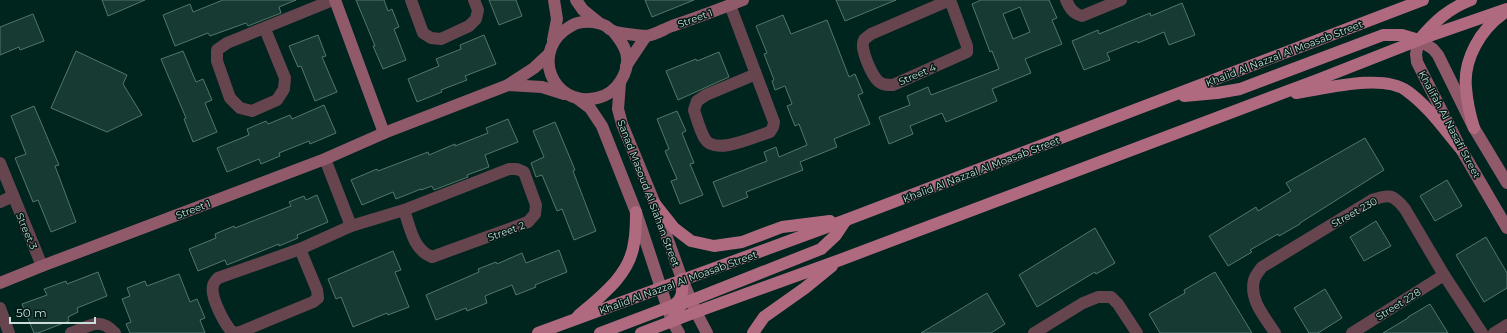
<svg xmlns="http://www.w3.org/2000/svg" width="1507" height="333" viewBox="0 0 1507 333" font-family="Montserrat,sans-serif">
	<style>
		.building { fill: #173a32; stroke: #53766d; fill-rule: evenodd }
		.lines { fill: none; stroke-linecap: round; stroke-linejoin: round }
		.street { stroke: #67454f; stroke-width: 12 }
		.secondary { stroke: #905a6b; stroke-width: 12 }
		.primary { stroke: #b06a80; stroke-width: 12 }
		.labels { text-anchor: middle; stroke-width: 3; stroke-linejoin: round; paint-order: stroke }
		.street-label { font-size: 10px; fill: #cbded9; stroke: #011a15 }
	</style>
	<rect width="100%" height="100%" fill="#00241e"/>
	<g class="building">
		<polygon points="102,0 145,0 108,16"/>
		<polygon points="223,0 296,0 279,7 281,13 248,26 246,23 210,36 208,33 175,46 163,15 190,4 193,12"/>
		<polygon points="356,0 384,0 388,11 392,9 399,27 394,29 406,60 383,69 373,46 375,46"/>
		<polygon points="489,0 516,0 522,16 499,25"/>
		<polygon points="645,0 694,0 652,17"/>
		<polygon points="836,0 896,0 845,21"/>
		<path d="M981,0H1049L1057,18L1052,20L1062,44L1025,59L1031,73L992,89L997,101L946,122L942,113L910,126L913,134L889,144L879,117L910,105L907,96L928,87L931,95L999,69L992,51L990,52L972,4ZM1020,7L1030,32L1013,39L1003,14Z"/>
		<polygon points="1182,3 1195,35 1169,45 1164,32 1138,43 1137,41 1107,53 1110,60 1084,70 1072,41 1098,30 1099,34 1150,13 1151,16"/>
		<polygon points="33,14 44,41 20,50 19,47 0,55 0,27"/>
		<polygon points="783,15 791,34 827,20 849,77 855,74 863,93 858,95 870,124 834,139 837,147 800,162 803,170 746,192 748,197 723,207 713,182 767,161 764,152 776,147 779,157 807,145 799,124 795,126 787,106 792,104 785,86 775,90 772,81 774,80 764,54 767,53 756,26"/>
		<polygon points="318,35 326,56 322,57 337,92 315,101 301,66 298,67 289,46"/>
		<polygon points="484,35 496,64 465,76 467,80 441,90 442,92 417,102 408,79 439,66 436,59 461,49 460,45"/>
		<polygon points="76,51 127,75 123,84 142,115 107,132 51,108"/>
		<polygon points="183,51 196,82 203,79 212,100 205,103 217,132 193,142 184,119 186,118 161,59"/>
		<polygon points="719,52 729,77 678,100 666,71 696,59 697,61"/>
		<polygon points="324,105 336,133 310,144 309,141 279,153 280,156 261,164 259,159 227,172 217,148 249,135 247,129 266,121 268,124 290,115 292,119"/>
		<polygon points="34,106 59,165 55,166 76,222 51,232 38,200 33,202 15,158 26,154 11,116"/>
		<polygon points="677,111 686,131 682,133 694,163 690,164 703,195 680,204 671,181 677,179 665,151 669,149 657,119"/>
		<polygon points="508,119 518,142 485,155 489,167 467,175 468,177 434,190 432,186 421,190 421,189 396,199 393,192 362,205 351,180 377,169 378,171 428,152 429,155 455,144 455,146 488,133 486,128"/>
		<polygon points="555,122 575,170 573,171 596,231 574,240 562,209 557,211 542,175 536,177 531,163 544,157 533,131"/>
		<polygon points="1365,138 1384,170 1300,223 1300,224 1279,236 1278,234 1250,250 1252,252 1228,266 1209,236 1256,207 1258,211 1291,191 1286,183"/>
		<polygon points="1447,180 1462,206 1435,221 1420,196"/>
		<polygon points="317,195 328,222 297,235 298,238 279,246 279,244 227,265 225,260 198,271 189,249 216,238 215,234 234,226 235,228 291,206 289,202 304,196 306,200"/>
		<polygon points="1376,221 1391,246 1364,261 1350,237"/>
		<polygon points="1095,228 1115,263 1096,274 1095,272 1037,307 1019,275"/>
		<polygon points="1486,237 1507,273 1507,288 1484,302 1456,255"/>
		<polygon points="559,250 567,272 535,285 536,287 516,295 512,285 485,296 487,303 467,311 466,308 436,320 426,295 479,272 478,269 496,262 497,264 522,253 526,263"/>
		<polygon points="393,251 401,270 395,272 409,307 388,315 387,313 353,327 341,297 336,299 328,279"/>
		<polygon points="98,272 107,296 77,308 78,312 68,317 69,321 38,333 34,333 22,304 47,295 44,289 66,281 67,284"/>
		<polygon points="1215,272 1252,333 1160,333 1149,314 1185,293 1184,290"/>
		<polygon points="179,274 190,302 197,299 205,318 200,320 205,333 130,333 126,324 131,322 122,299 130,296 127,288 145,281 147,286"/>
		<polygon points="1325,289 1342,318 1318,333 1309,333 1294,308"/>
		<polygon points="987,293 1005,324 991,333 921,333"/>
		<polygon points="1430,304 1448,333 1383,333 1408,318 1408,317"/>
	</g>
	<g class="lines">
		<g class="street">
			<polyline points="411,0 423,33 431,38 441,39 469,26 476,19 478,10 474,0"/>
			<path d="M949,0H950L967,46V52L893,85C888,85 882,85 878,81C872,75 859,48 864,40C865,38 869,36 871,34L950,0"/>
			<path d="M1066,0C1070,8 1072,13 1082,16L1121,0"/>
			<path d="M730,5L774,122L773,127L770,132C756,136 715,156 705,139C700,131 697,119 694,110L697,101L706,95L756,74"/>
			<polyline points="265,29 285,78 284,89 277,100 252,111 240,108 230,98 217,61 217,50 227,43 333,0"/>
			<polyline points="325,159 351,226"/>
			<polyline points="0,163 42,266"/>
			<polyline points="0,202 13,196"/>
			<polyline points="0,308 9,333"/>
			<path d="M71,333C90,326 99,316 115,333"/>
			<path d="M233,333C225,325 210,297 213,286C213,283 216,280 218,278L300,249L351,226L404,210L509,169H517L524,172L536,205L535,214L528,222L432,257C413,250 410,227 404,210"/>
			<polyline points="234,333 240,332 313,302 318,298 317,290 300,249"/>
			<polyline points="1034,333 1083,303 1098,297 1111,297 1118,304 1137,333"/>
			<path d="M1275,333C1265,317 1249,300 1254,280C1255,276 1259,271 1262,267L1372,200C1389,194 1393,194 1405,209L1444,275L1482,333"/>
			<polyline points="1352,333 1444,275"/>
			<polyline points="1494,333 1507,325"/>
		</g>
		<g class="secondary">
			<polyline points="335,0 384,133"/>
			<polyline points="576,0 583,10 599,23"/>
			<path d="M613,31C619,38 623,43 626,52C631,71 617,94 597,98C551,108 529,49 571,26C581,20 596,21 606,26C608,28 611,30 613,31C617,33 642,36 646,36C655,35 664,29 672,26C696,18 720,9 743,0"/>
			<polyline points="553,40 557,19 554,0"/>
			<polyline points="626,66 646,36"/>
			<polyline points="620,83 618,109 622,124 655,204 682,279 696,312 707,333"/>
			<polyline points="508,85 542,87 564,94"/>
			<polyline points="578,99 590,108 602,126 636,212 661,288 672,321 679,333"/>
			<polyline points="1507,183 1474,128 1438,55 1433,49 1419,40 1416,54 1417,62 1461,149 1507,228"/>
			<polyline points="0,283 42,266 325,159 384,133 508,85 534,68 549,54"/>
		</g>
		<g class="primary">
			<path d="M1296,93C1324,89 1383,73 1407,91C1428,106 1444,129 1461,149"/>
			<path d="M1184,96L1217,93L1240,89L1383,35H1402L1419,40C1435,21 1448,9 1471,0"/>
			<path d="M1474,128C1470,115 1467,101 1466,88C1463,59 1481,29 1504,13"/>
			<polyline points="655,204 674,228 691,241 714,246 742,242 782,227 830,221"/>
			<path d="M578,316C601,296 630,275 634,243C636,233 636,223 636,212"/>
			<polyline points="672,321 676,311 682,304 821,249 836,235 846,220"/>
			<polyline points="538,333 846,220 1423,0"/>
			<path d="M600,333L674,305C684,298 682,290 682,279"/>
			<polyline points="641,333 696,312 840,260 1317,80 1429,36 1507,9"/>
			<polyline points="753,333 764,317 805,288 832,266"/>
		</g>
	</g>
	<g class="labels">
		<g class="street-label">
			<text transform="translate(695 18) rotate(-20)" y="4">Street 1</text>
			<text transform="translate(1284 53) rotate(-21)" y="4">Khalid Al Nazzal Al Moasab Street</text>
			<text transform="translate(917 74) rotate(-23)" y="4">Street 4</text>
			<text transform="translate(1450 124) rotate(62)" y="4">Khalifah Al Nasafi Street</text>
			<text transform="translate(981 169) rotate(-21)" y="4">Khalid Al Nazzal Al Moasab Street</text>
			<text transform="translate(649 193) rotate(69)" y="4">Sanad Masoud Al Siahan Street</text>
			<text transform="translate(193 209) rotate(-21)" y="4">Street 1</text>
			<text transform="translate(1354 212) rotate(-29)" y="4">Street 230</text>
			<text transform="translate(27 231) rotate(67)" y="4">Street 3</text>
			<text transform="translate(506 231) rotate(-20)" y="4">Street 2</text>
			<text transform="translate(678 282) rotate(-20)" y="4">Khalid Al Nazzal Al Moasab Street</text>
			<text transform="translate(1398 304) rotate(-32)" y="4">Street 228</text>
		</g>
	</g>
	<path d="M10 317v6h85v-6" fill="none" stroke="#cbded9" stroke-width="2"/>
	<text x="16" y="317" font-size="12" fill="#cbded9" stroke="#011a15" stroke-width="3" paint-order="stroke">50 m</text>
</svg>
